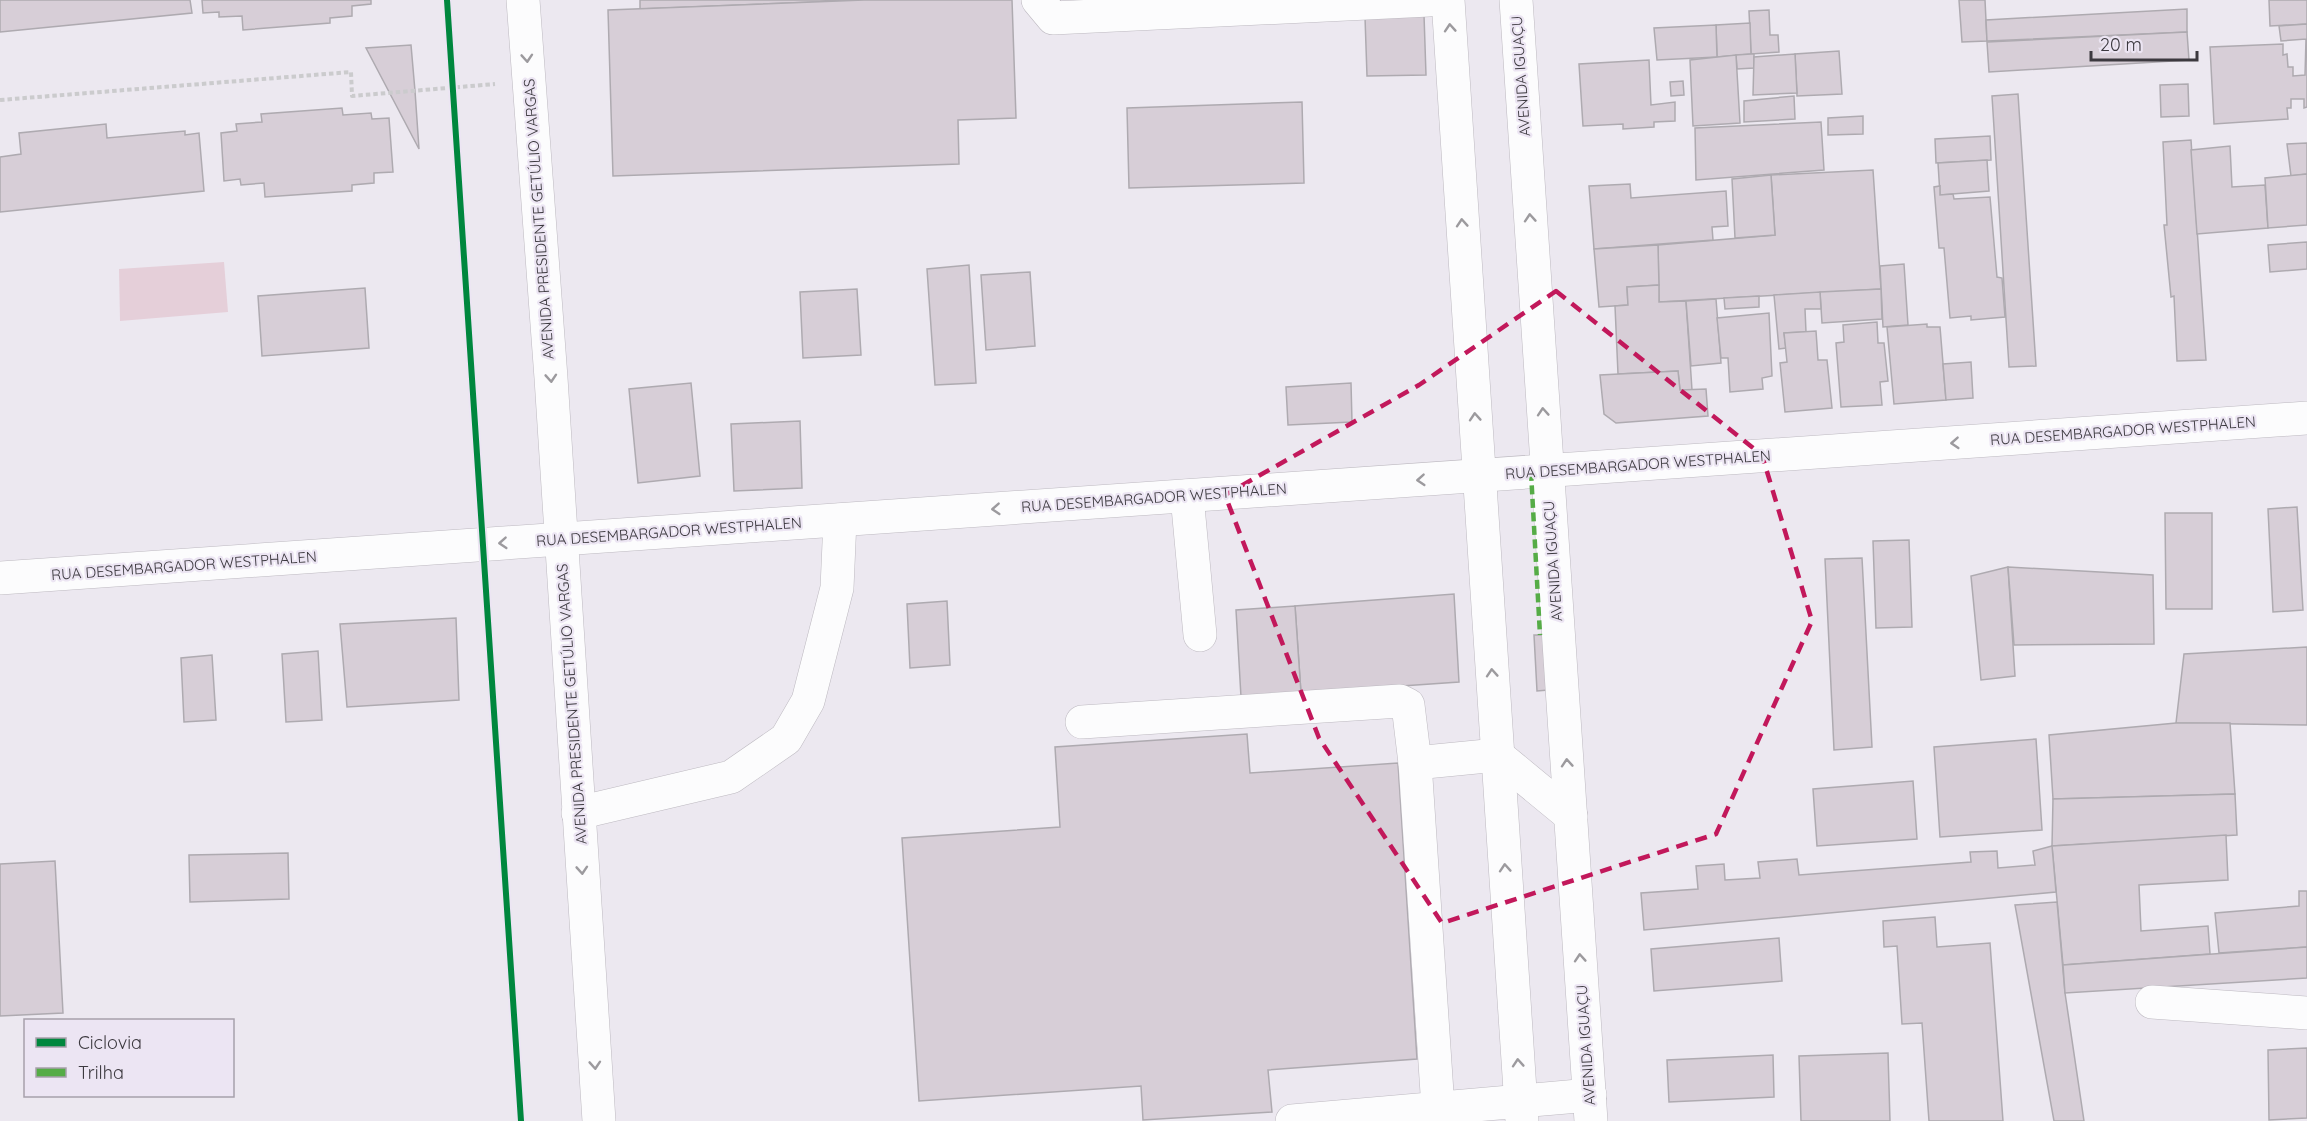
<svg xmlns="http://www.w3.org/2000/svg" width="2307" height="1121" viewBox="0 0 2307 1121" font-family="Quicksand,sans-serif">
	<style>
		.green { fill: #e5cfd9 }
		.building { fill: #d7ced7; stroke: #aeaab0; stroke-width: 1.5 }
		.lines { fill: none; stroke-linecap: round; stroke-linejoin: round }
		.minor-casing { stroke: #bdb9c0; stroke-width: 34 }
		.major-casing { stroke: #bdb9c0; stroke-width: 34 }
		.path { stroke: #cbcbcd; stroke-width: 4; stroke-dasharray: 4.5 3; stroke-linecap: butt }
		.minor { stroke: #fcfcfd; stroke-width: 33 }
		.major { stroke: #fcfcfd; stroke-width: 33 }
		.quiet { stroke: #55ac46; stroke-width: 4.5; stroke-dasharray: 9 4.5; stroke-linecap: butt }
		.cycleway-casing { stroke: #ece5f3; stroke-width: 10 }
		.cycleway { stroke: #00873e; stroke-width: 6 }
		.oneway { stroke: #9c9a9e }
		.marked { fill: none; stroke: #c2185b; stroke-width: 4.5; stroke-dasharray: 12 8; stroke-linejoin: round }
		.labels { text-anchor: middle; stroke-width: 4.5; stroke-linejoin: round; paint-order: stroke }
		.street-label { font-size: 15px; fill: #3c393f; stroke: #ece5f3 }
	</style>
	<rect width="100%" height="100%" fill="#ece8f0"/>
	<polygon class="green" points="224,262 228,312 120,321 119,269"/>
	<g class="building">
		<polygon points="0,0 190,0 192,13 0,32"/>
		<polygon points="202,0 371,0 371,4 352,6 352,16 330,18 330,23 243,30 242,16 219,17 219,12 203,13"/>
		<polygon points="640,0 864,0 640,9"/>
		<polygon points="864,0 1012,0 1016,118 958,120 959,164 613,176 608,10"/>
		<polygon points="1959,0 1985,0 1987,41 1962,42"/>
		<polygon points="2269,0 2307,0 2307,24 2270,26"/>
		<polygon points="2187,9 2187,32 1987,41 1986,20"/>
		<polygon points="1769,10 1770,35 1778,35 1779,52 1751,54 1749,11"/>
		<polygon points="1424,15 1426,75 1367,76 1365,17"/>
		<polygon points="1750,23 1751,54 1717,57 1716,25"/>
		<polygon points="2307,24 2307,107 2304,108 2304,99 2291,99 2291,108 2287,108 2288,119 2214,124 2210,47 2283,44 2283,55 2287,54 2288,67 2293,67 2293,76 2305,75 2306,39 2281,41 2279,26"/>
		<polygon points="1716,25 1717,57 1657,60 1654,28"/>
		<polygon points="2187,32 2189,60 1989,72 1987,42"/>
		<polygon points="411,45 415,91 419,149 366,48"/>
		<polygon points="1839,51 1842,94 1797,96 1795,54"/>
		<polygon points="1751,54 1754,54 1754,68 1737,69 1736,55"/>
		<polygon points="1795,54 1797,93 1753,95 1754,57"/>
		<polygon points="1736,55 1740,123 1693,126 1690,60"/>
		<polygon points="1649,60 1651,105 1675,102 1675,121 1654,122 1654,127 1623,129 1623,124 1583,126 1579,64"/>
		<polygon points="1683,81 1684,95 1671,96 1670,82"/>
		<polygon points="2188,84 2189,116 2161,117 2160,85"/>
		<polygon points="2018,94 2036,366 2009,367 1992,96"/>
		<polygon points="1794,96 1795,119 1744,122 1744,101"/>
		<polygon points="1302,102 1304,183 1129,188 1127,108"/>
		<polygon points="342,108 343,115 371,113 372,119 389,118 393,172 374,173 374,183 352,185 352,191 265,197 264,183 241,185 240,179 224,181 221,133 237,131 236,124 262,122 261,114"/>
		<polygon points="1863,116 1863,134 1828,135 1828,118"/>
		<polygon points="1821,122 1824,170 1696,180 1695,128"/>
		<polygon points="106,124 107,138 185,131 185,135 199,133 204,191 0,212 0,157 21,154 19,133"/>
		<polygon points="1990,136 1991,160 1936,163 1935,139"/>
		<polygon points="2191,140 2206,360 2177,361 2174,296 2171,297 2164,225 2167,225 2163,142"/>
		<polygon points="2307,143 2307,174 2291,176 2287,144"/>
		<polygon points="2230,146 2232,187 2265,185 2268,228 2197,234 2191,150"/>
		<polygon points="1987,160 1989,191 1940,195 1938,163"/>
		<polygon points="1873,170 1881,289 1659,302 1658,245 1775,235 1771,175"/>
		<polygon points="2307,174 2307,225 2268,228 2265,178"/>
		<polygon points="1771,175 1775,235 1735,238 1732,179"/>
		<polygon points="1630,184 1631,198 1726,191 1728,226 1712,227 1713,240 1594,249 1589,186"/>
		<polygon points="1940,186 1940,195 1953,194 1954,199 1990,197 1997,277 2002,278 2005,317 1971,320 1971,316 1950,318 1944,248 1939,248 1934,187"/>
		<polygon points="2307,242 2307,269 2270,272 2268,245"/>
		<polygon points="1658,245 1659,285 1627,287 1628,305 1599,307 1594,249"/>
		<polygon points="1904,264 1908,325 1883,327 1880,266"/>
		<polygon points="969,265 976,383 935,385 927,269"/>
		<polygon points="1030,272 1035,346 986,350 981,275"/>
		<polygon points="1659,285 1659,302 1686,301 1692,390 1680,390 1678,371 1618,374 1615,306 1628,305 1627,287"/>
		<polygon points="365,288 369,348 262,356 258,296"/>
		<polygon points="857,289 861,355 803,358 800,292"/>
		<polygon points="1881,289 1882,319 1822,323 1820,292"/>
		<polygon points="1820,292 1821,309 1805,309 1806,332 1784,333 1786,348 1779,349 1774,295"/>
		<polygon points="1759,296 1759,307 1725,309 1724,298"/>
		<polygon points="1716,299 1721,363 1691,366 1686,301"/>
		<polygon points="1769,313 1772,376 1762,378 1763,389 1730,392 1728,358 1721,358 1717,318"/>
		<polygon points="1877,322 1878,343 1884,343 1888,381 1880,382 1882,405 1841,407 1836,343 1844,342 1843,325"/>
		<polygon points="1927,324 1927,327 1940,327 1946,400 1894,404 1887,327"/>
		<polygon points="1816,331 1818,360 1827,360 1832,408 1785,412 1780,363 1787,362 1784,333"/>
		<polygon points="1971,362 1973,398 1946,400 1943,364"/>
		<polygon points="1678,371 1680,390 1706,389 1708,416 1616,423 1604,414 1600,375"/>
		<polygon points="691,383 700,476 638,483 629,389"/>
		<polygon points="1351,383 1352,422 1288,425 1286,387"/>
		<polygon points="800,421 802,488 734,491 731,424"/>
		<polygon points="2297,507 2303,610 2273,612 2268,509"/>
		<polygon points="2165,513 2212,513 2212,609 2166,609"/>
		<polygon points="1909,540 1912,627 1876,628 1873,541"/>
		<polygon points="1862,558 1872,747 1834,750 1825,559"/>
		<polygon points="2008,567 2015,676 1981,680 1971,576"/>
		<polygon points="2008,567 2153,575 2154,644 2014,645"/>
		<polygon points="1454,594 1459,682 1301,693 1295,606"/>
		<polygon points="947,601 950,665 910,668 907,604"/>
		<polygon points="1295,606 1301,693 1241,697 1236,610"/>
		<polygon points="456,618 459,700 347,707 340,624"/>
		<polygon points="1534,635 1545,635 1548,690 1537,691"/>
		<polygon points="2307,647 2307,725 2176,723 2184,654"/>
		<polygon points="318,651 322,720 286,722 282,654"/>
		<polygon points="212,655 216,720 184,722 181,658"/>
		<polygon points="2176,723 2230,723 2235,794 2053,799 2049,735"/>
		<polygon points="1247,734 1250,773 1398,763 1417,1059 1268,1070 1272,1112 1143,1120 1141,1086 919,1101 902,838 1060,827 1055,747"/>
		<polygon points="2036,739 2042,830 1940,837 1934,747"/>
		<polygon points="1913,781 1917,839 1817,846 1813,789"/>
		<polygon points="2235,794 2237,835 2052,846 2053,799"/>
		<polygon points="2226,835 2228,880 2139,885 2141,931 2208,926 2210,954 2063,965 2052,846"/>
		<polygon points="2052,846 2056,892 1644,930 1641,893 1698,889 1696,866 1724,864 1725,880 1760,878 1758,862 1797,859 1799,875 1971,862 1970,852 1997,851 1998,868 2035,865 2033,851"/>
		<polygon points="288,853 289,899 190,902 189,855"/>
		<polygon points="55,861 63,1013 0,1016 0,864"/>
		<polygon points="2299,891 2307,891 2307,947 2219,953 2215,913 2299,906"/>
		<polygon points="2057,902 2065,993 2084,1121 2054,1121 2015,905"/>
		<polygon points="1935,917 1937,947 1990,943 2003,1121 1929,1121 1922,1023 1902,1024 1897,946 1884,947 1883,921"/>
		<polygon points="1779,938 1782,981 1654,991 1651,949"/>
		<polygon points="2307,947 2307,978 2065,993 2063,965"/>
		<polygon points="2307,1048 2307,1118 2269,1120 2268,1050"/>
		<polygon points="1888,1053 1890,1121 1801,1121 1799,1056"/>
		<polygon points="1773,1055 1774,1097 1669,1102 1667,1060"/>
	</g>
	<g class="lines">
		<defs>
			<g id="minor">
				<polyline points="1038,0 1053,18 1429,0"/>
				<polyline points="1187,496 1200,635"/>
				<polyline points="1082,722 1400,701 1408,705 1415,763 1438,1108"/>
				<polyline points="1415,763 1497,755"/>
				<polyline points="578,813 731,777 786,739 808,701 837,588 840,520"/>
				<polyline points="2152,1002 2307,1013"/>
				<polyline points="1292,1121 1590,1095"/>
			</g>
			<g id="major">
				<polyline points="523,0 551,378 599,1121"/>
				<polyline points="1448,0 1522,1121"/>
				<polyline points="1516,0 1591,1121"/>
				<polyline points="0,578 2307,418"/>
				<polyline points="1497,755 1571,816"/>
			</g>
		</defs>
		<use href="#minor" class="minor-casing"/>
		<use href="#major" class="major-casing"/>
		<polyline class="path" points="0,100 351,72 352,96 495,84"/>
		<use href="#minor" class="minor"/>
		<use href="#major" class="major"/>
		<polyline class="quiet" points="1531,472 1540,635"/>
		<defs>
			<polyline id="cycleway" points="447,0 521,1121"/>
		</defs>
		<use href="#cycleway" class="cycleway-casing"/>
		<use href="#cycleway" class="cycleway"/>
	</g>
	<defs><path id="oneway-chevron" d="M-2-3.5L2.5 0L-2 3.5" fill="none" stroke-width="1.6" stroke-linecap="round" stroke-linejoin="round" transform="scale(1.5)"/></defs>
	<g class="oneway">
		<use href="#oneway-chevron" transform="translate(1450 28) rotate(-94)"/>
		<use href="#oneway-chevron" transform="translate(527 58) rotate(86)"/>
		<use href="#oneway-chevron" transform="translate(1530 218) rotate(-94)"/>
		<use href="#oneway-chevron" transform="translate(1462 223) rotate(-94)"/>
		<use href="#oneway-chevron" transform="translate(551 378) rotate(86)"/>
		<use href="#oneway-chevron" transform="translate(1543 412) rotate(-94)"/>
		<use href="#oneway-chevron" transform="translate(1475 417) rotate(-94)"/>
		<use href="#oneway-chevron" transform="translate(1955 443) rotate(176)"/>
		<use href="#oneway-chevron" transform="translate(1421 480) rotate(176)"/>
		<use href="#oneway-chevron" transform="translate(996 509) rotate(176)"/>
		<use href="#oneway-chevron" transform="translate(503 543) rotate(176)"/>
		<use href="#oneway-chevron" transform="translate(1492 673) rotate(-94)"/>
		<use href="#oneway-chevron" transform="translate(1567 763) rotate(-94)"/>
		<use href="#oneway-chevron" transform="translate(1505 868) rotate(-94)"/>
		<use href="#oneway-chevron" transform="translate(582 870) rotate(86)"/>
		<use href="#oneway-chevron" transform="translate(1580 958) rotate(-94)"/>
		<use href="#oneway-chevron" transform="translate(1518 1063) rotate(-94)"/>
		<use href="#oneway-chevron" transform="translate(595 1065) rotate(86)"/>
	</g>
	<path class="marked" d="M1556,291L1762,455L1812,621L1716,834L1442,923L1319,738L1225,495L1419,385Z"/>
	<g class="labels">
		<g class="street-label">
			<text transform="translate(1521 76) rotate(-94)" y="5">AVENIDA IGUAÇU</text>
			<text transform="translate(539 219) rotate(-94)" y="5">AVENIDA PRESIDENTE GETÚLIO VARGAS</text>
			<text transform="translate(2123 431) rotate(-4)" y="5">RUA DESEMBARGADOR WESTPHALEN</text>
			<text transform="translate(1638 465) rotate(-4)" y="5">RUA DESEMBARGADOR WESTPHALEN</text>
			<text transform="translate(1154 498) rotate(-4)" y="5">RUA DESEMBARGADOR WESTPHALEN</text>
			<text transform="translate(669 532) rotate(-4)" y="5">RUA DESEMBARGADOR WESTPHALEN</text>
			<text transform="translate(1553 561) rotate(-94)" y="5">AVENIDA IGUAÇU</text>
			<text transform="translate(184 566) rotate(-4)" y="5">RUA DESEMBARGADOR WESTPHALEN</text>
			<text transform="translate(572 704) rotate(-94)" y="5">AVENIDA PRESIDENTE GETÚLIO VARGAS</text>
			<text transform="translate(1586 1045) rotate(-94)" y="5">AVENIDA IGUAÇU</text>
		</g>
	</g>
	<rect x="24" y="1019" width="210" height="78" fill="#ece5f3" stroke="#a6a0ab" stroke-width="1.5"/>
	<rect x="36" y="1038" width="30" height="9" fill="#00873e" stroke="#a6a0ab" stroke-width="1.5"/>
	<text x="78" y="1049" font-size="18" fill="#3c393f">Ciclovia</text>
	<rect x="36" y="1068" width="30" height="9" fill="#55ac46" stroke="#a6a0ab" stroke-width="1.5"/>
	<text x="78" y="1079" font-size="18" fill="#3c393f">Trilha</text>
	<path d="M2091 51v9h106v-9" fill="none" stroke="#3c393f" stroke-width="3"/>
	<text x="2100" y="51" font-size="18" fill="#3c393f" stroke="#ece5f3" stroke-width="4.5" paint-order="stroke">20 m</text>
</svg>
